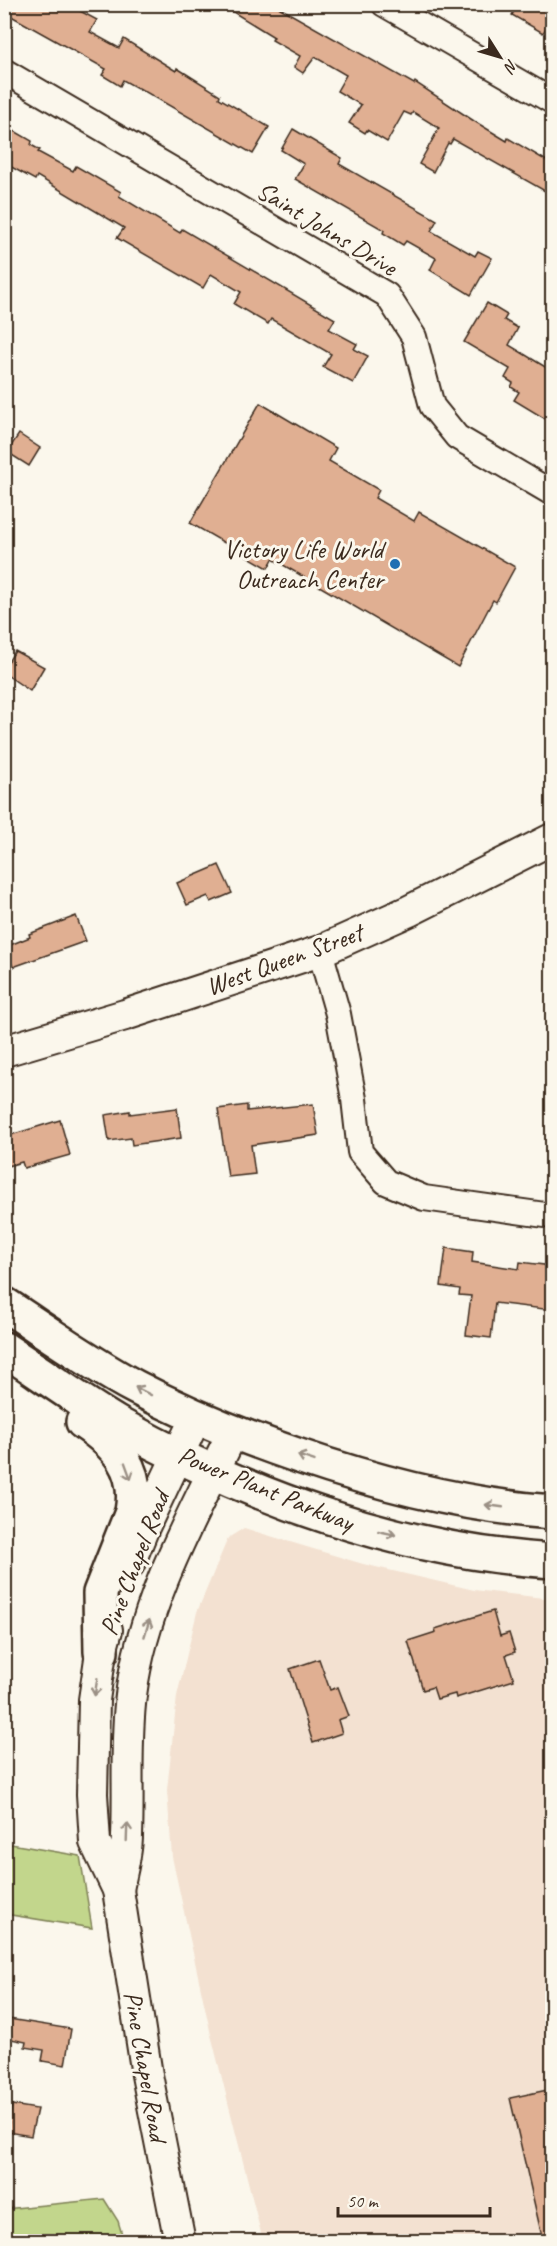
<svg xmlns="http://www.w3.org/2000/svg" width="557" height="2246" viewBox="0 0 557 2246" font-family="Caveat,sans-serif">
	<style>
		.built { fill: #f3e1d1 }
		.green { fill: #c2d68c; stroke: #7e8055; stroke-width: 1.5 }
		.building { fill: #e0af92; stroke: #3b2a1e; stroke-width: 1.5 }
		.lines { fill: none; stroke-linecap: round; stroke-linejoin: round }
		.minor-casing { stroke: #3b2a1e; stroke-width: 28 }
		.tertiary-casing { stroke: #3b2a1e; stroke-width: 34 }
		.secondary-casing { stroke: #3b2a1e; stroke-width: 38 }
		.minor { stroke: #fbf7ec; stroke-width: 24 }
		.tertiary { stroke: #fbf7ec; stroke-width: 30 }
		.secondary { stroke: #fbf7ec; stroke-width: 33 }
		.oneway { stroke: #9b9085 }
		.poi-dot { fill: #1f6fb2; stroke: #fbf7ec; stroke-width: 2 }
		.labels { text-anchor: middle; stroke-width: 6; stroke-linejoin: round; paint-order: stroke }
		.street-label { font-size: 26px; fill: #3b2a1e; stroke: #fbf7ec }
		.poi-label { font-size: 26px; fill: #3b2a1e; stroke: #fbf7ec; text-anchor: end }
	</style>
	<rect width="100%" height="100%" fill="#fbf7ec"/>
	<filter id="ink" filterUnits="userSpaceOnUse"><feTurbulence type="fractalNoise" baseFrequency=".0167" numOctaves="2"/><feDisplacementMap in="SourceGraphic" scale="12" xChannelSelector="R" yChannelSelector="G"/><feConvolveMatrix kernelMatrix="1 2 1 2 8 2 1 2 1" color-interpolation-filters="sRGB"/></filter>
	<g filter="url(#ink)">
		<polygon class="built" points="244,1528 363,1564 474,1590 552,1599 552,2241 263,2241 211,2035 172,1857 167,1790 177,1696 197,1612 228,1538"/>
		<g class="green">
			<polygon points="5,1843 80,1856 92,1928 5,1914"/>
			<polygon points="104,2199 118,2221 124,2241 5,2241 5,2209"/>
		</g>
		<g class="building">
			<polygon points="4,4 85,4 80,11 97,20 90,32 119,48 124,39 176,71 177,68 220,95 219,98 269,127 253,154 139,88 139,89 123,80 120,86 102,75 106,69 4,12"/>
			<polygon points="220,4 273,4 414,84 415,82 474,121 507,141 508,138 552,164 552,195 453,139 450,144 448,143 433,172 419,164 439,128 413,112 411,115 404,112 387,142 367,130 365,133 349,123 361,105 337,91 346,75 315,57 303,73 294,67 300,56 272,40 274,37"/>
			<polygon points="518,4 545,4 552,9 552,17 543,33 512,15"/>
			<polygon points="4,125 32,141 31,145 40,150 38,152 73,171 76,166 121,192 119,196 180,233 182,229 335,319 329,329 357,344 354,349 368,356 353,383 323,367 331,354 271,319 268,324 234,304 241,292 211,274 203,288 117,238 124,228 37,176 35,180 4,163"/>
			<polygon points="293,129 342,158 339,164 437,220 431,231 475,256 478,251 492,258 471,295 430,270 436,258 406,241 403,245 383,233 384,230 295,179 304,164 281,150"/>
			<polygon points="487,303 507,315 504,320 518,328 509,345 552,371 552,423 514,400 519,392 511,387 513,383 505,378 510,369 464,342"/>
			<polygon points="260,403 336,448 329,461 379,490 375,498 414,521 419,512 515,567 496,602 493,600 458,667 273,559 268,568 190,523"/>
			<polygon points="19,434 40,448 29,466 7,452"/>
			<polygon points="15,651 44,667 30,691 4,673 4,668"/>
			<polygon points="219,865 232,893 211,902 208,896 187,905 177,883"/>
			<polygon points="76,916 86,941 13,967 5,947 30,937 29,934"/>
			<polygon points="313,1104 318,1135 251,1145 255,1174 228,1177 218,1109 247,1105 247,1111"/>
			<polygon points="177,1108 181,1138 132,1145 131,1138 109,1141 105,1115 130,1111 130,1114"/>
			<polygon points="60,1120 70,1155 24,1168 22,1162 4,1167 4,1137"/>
			<polygon points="446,1248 473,1252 472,1262 519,1269 520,1262 552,1266 552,1310 495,1303 491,1338 466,1335 471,1296 459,1295 460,1289 441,1286"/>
			<polygon points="493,1611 500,1636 509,1633 515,1652 506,1655 514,1680 456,1698 455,1694 437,1699 433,1687 423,1690 408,1641 436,1632 435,1629"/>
			<polygon points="319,1659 330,1690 338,1687 349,1716 338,1720 342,1733 313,1743 290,1669"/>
			<polygon points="9,2019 71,2029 65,2065 42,2061 44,2050 25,2047 26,2042 6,2038"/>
			<polygon points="552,2089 552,2241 543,2241 510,2098"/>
			<polygon points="12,2105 37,2109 31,2136 7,2132"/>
		</g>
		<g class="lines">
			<defs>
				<g id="minor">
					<polyline points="384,4 552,101"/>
					<polyline points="4,71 387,295 414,337 432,406 457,437 552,493"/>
					<polyline points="320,951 338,1014 354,1099 360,1152 386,1182 424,1198 552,1216"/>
				</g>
				<g id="tertiary">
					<polyline points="4,1051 125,1015 320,951 409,911 552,839"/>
					<polyline points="129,1564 144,1527 196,1417"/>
					<polyline points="107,1630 101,1652 94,1700 92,1794 95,1842 118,1890 147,2075 180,2242"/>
					<path d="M118,1890C121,1873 127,1854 127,1836C129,1789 125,1742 131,1695C143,1602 192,1516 233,1432"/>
				</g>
				<g id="secondary">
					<path d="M4,1304C47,1332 90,1363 135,1387C188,1415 243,1437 299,1456C381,1484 466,1506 552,1512"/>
					<path d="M4,1349C42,1374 79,1401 118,1424C249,1497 402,1552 552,1561"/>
					<path d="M83,1422C116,1444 140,1469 132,1512L100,1593L101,1652"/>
				</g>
			</defs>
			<use href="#minor" class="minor-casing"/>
			<use href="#tertiary" class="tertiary-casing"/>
			<use href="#secondary" class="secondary-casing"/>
			<use href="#minor" class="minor"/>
			<use href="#tertiary" class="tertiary"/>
			<use href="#secondary" class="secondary"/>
		</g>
		<defs><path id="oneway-shaft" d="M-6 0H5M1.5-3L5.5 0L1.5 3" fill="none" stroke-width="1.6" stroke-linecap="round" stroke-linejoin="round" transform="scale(1.5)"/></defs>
		<g class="oneway">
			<use href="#oneway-shaft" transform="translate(143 1391) rotate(-153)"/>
			<use href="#oneway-shaft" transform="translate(306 1458) rotate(-161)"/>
			<use href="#oneway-shaft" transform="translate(128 1471) rotate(70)"/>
			<use href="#oneway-shaft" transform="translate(494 1506) rotate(-172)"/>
			<use href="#oneway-shaft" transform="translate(387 1533) rotate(13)"/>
			<use href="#oneway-shaft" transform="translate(147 1628) rotate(-73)"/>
			<use href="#oneway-shaft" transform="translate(96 1687) rotate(99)"/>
			<use href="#oneway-shaft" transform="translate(127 1832) rotate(-88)"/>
		</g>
	</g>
	<circle class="poi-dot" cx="395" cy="564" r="6"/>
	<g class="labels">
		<g class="street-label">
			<text transform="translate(327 228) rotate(31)" y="9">Saint Johns Drive</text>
			<text transform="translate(284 959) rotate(-20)" y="9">West Queen Street</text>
			<text transform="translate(266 1488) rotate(22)" y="9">Power Plant Parkway</text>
			<text transform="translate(134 1563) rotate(-69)" y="9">Pine Chapel Road</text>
			<text transform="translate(146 2066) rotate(80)" y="9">Pine Chapel Road</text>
		</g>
		<g class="poi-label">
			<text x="383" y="558">Victory Life World<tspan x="383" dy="30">Outreach Center</tspan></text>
		</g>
	</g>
	<rect width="557" height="2246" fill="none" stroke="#fbf7ec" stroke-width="24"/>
	<rect x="12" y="12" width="533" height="2222" fill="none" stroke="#3b2a1e" stroke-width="2" filter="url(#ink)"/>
	<g transform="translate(500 57) rotate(127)" stroke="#fbf7ec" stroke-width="4.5" paint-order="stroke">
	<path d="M0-4.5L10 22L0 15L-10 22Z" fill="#3b2a1e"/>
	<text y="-9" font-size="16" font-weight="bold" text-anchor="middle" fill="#3b2a1e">N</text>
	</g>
	<path d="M338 2207v9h152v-9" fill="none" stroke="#3b2a1e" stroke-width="3"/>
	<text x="347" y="2207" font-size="18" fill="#3b2a1e" stroke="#fbf7ec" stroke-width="4.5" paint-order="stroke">50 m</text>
</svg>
